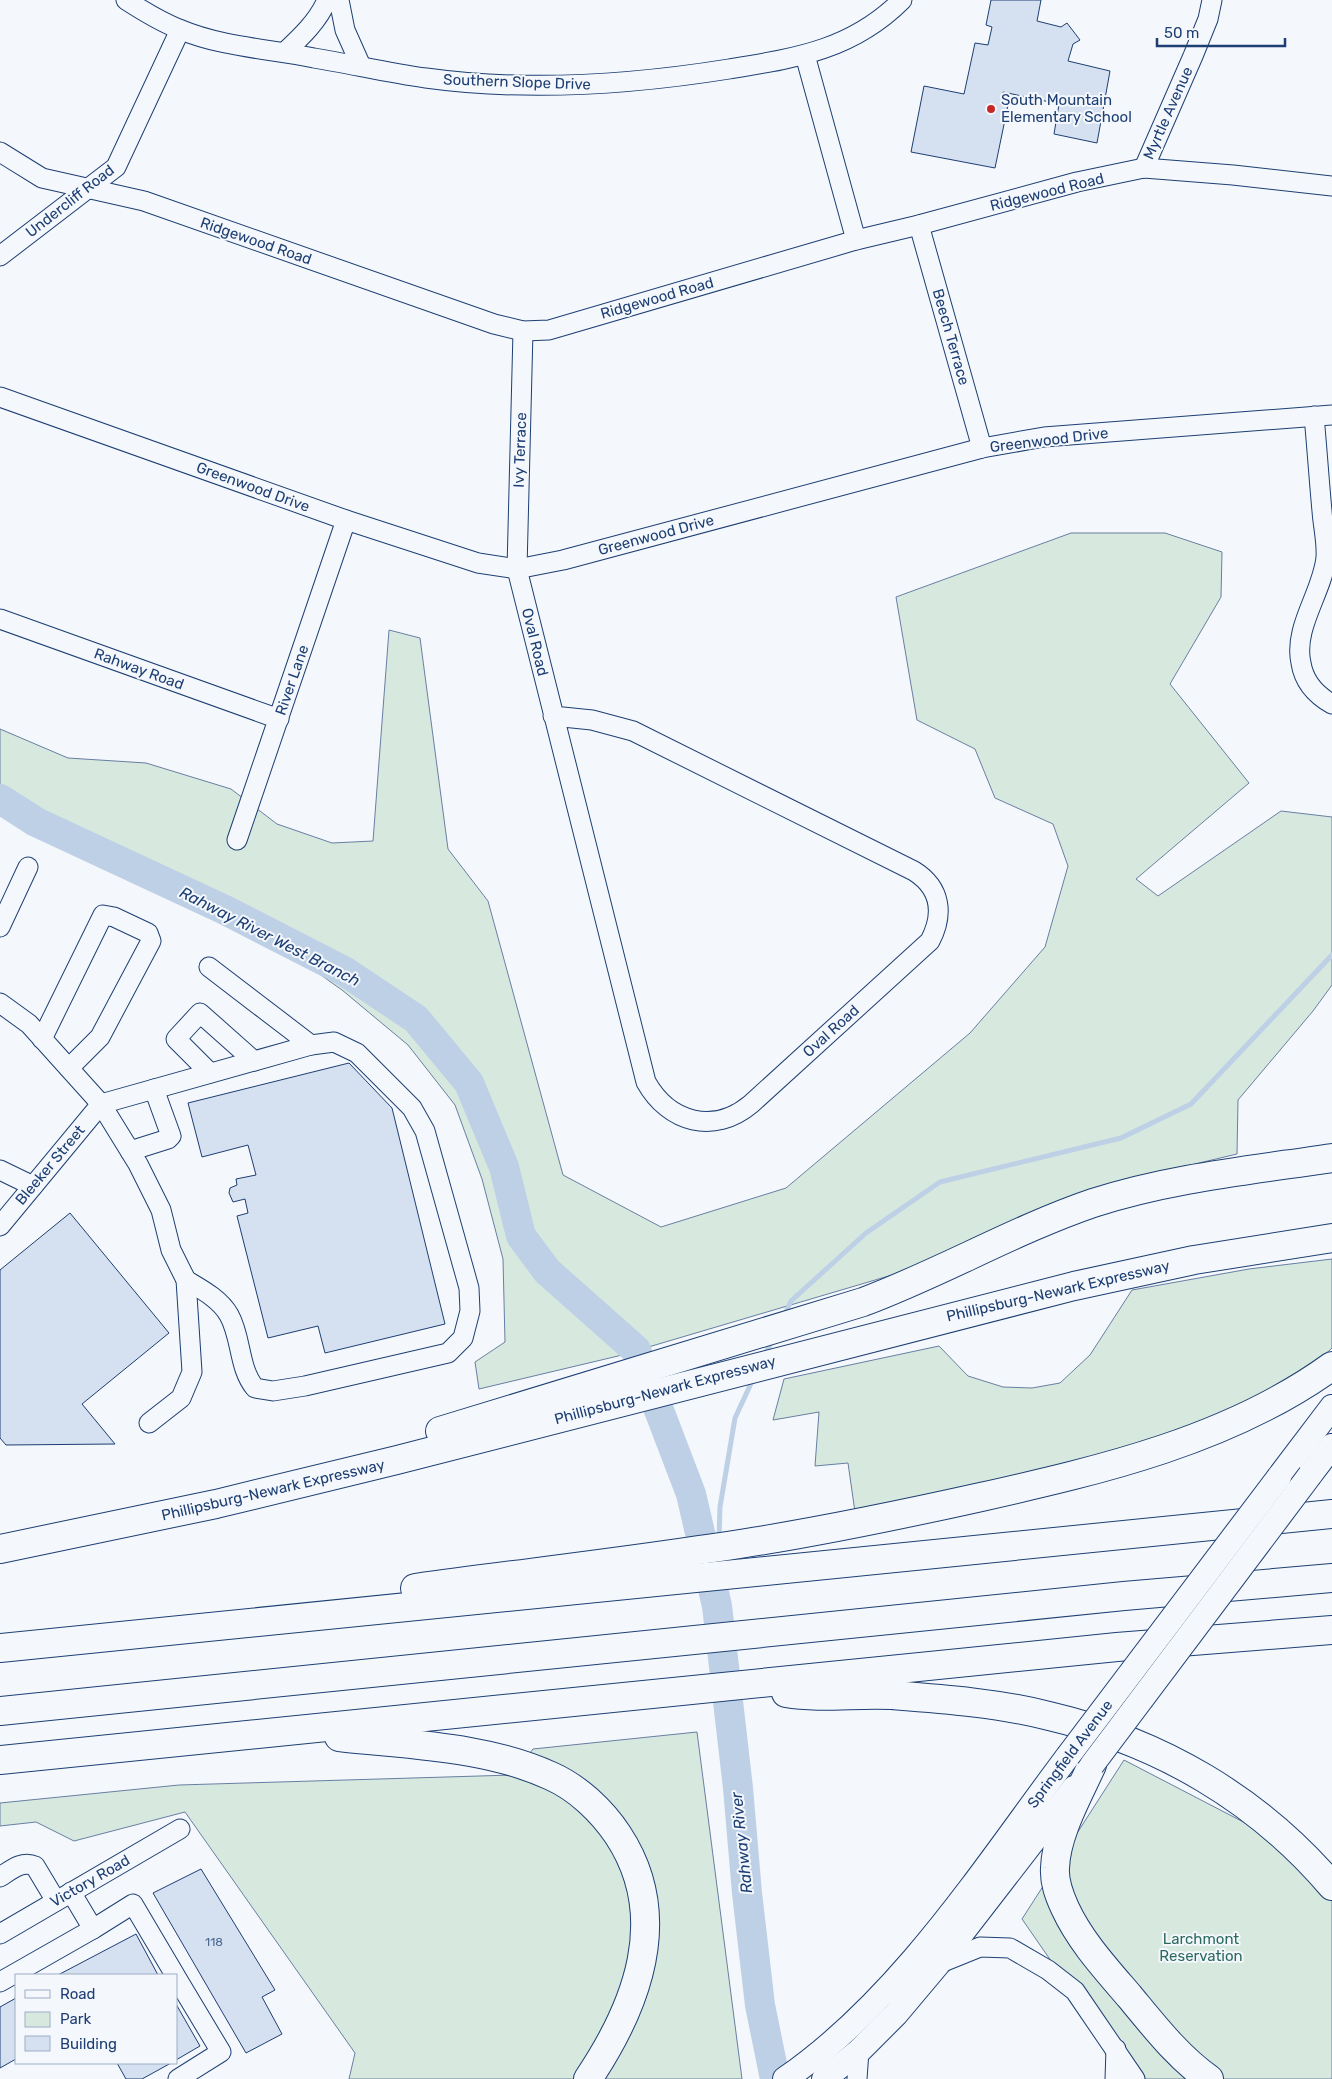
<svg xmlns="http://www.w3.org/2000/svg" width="1332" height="2079" viewBox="0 0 1332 2079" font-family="Rubik,sans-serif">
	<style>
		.green { fill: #d7e8df; stroke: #687fa3 }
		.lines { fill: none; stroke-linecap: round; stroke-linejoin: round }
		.stream { stroke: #bed0e5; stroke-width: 5 }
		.river { stroke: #bed0e5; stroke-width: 30 }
		.building { fill: #d5e0f0; stroke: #1d3f73 }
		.minor-casing { stroke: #1d3f73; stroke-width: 21 }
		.major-casing { stroke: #1d3f73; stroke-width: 26 }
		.highway-casing { stroke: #1d3f73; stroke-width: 30 }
		.minor { stroke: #f4f7fb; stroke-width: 19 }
		.major { stroke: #f4f7fb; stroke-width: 24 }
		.highway { stroke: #f4f7fb; stroke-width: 28 }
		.major-bridge-casing { stroke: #1d3f73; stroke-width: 26; stroke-linecap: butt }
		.major-bridge { stroke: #f4f7fb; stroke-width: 24 }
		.poi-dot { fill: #c62828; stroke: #f4f7fb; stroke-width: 2 }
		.labels { text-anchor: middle; stroke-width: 4; stroke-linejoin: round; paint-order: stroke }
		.number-label { font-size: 12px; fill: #4b6792 }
		.street-label { font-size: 15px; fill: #1d3f73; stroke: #f4f7fb }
		.poi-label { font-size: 15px; fill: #1d3f73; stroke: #f4f7fb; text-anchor: start }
		.park-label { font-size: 15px; fill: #2c6c60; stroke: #f4f7fb }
		.water-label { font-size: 16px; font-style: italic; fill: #1d3f73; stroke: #f4f7fb }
	</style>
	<rect width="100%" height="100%" fill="#f4f7fb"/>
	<g class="green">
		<polygon points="1071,533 1165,533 1222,552 1221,597 1170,684 1249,783 1136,879 1158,896 1281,811 1332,817 1332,985 1313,1011 1238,1100 1237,1154 1157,1173 909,1270 618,1356 479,1389 475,1362 505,1342 503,1259 482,1179 455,1105 408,1045 342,990 273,941 0,814 0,729 68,758 146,763 231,789 277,824 332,843 373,841 389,630 420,638 448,849 488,901 563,1175 661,1227 786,1188 970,1033 1045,947 1068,866 1053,824 995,798 975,749 917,720 896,597"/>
		<polygon points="1332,1259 1332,1348 1304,1374 1199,1424 1091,1458 855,1512 848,1463 815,1466 819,1412 773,1420 784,1379 939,1346 968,1376 1003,1387 1032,1388 1060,1383 1090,1355 1132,1290 1249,1269"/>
		<polygon points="697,1732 742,2079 349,2079 355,2053 185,1812 74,1841 36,1822 0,1826 0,1803 179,1785 513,1775 533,1749"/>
		<polygon points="1124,1760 1332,1868 1332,2079 1119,2079 1121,2062 1022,1919"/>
	</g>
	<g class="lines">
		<g class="stream">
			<polyline points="784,1316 791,1301 866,1233 940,1182 1121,1138 1191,1104 1332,955"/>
			<polyline points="764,1356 773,1339"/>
			<polyline points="719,1538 720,1507 735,1418 754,1377"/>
			<polyline points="717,1606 718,1584"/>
		</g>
		<polyline class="river" points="0,799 36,822 225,910 344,971 416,1019 469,1083 504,1167 521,1236 547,1271 636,1350 691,1494 717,1606 738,1788 747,1893 760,2005 775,2079"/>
	</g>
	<g class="building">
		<polygon points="991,0 1041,0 1037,21 1061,27 1067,23 1080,40 1073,44 1068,61 1110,71 1097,143 1054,134 1059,104 1003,92 1001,105 1008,105 995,168 911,152 924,86 964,94 975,43 988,45 992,27 986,25"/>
		<polygon points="349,1063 392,1108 445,1324 325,1353 318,1326 268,1338 237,1216 248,1213 245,1199 233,1202 229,1193 230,1188 237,1185 236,1179 256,1175 248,1145 202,1157 188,1103"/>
		<polygon points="70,1213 169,1333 82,1404 115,1444 6,1445 0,1438 0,1270"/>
		<polygon points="201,1869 275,1990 262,1997 282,2034 246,2053 153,1893"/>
		<polygon points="136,1934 158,1975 58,1975"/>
		<polygon points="16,1998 16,2059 0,2068 0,2007"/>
		<polygon points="176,2004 200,2046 176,2060"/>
		<polygon points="117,2063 171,2063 142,2079 126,2079"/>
	</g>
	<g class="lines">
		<defs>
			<g id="minor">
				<path d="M126,0C143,11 161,22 179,29C221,47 270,49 314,58C351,64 389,73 426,78C527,92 629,85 729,69C796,58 852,50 902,0"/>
				<polyline points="339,0 345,30 361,66"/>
				<path d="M285,52C301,37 318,21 327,0"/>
				<polyline points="805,55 856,240"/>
				<polyline points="0,152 42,178 144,201 494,324 523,331 549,330 856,240 919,225 1077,182 1144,168 1233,175 1332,186"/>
				<polyline points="1144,168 1193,56 1208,19 1212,0"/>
				<polyline points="919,225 982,448"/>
				<polyline points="0,256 116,167 180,30"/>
				<path d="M523,331L517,569L646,1082C669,1123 714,1135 751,1104L930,941C944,914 941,888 914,871L633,731L592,720L553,716"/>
				<polyline points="0,397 346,520 478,563 517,569 563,560 982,448 1044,437 1332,415"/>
				<path d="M1314,416C1317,448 1319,479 1322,511C1323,526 1327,542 1326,557C1323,592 1293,627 1301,663C1304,682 1316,695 1332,704"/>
				<polyline points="0,619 279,719"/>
				<polyline points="237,840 346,520"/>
				<polyline points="0,927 28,867"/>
				<polyline points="0,1003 29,1024 101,1104 138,1164 161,1210 171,1250 186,1280 192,1372 181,1398 149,1423"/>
				<polyline points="42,1039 103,915 114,917 148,933 151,941 100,1037 69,1068"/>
				<polyline points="210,1073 176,1039 200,1013 254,1061"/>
				<polyline points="130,1151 168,1139 171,1136 154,1089"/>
				<polyline points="0,1170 33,1186"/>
				<polyline points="0,1226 101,1104 311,1045 209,967"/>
				<path d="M186,1280C201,1289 220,1299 229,1315C242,1338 238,1367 255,1388L273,1391L305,1386L448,1353L463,1338L470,1311L469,1288L425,1131L412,1108L357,1053L334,1042L311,1045"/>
				<path d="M0,1877C11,1870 22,1860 35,1866L56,1901"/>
				<polyline points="71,1892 93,1929 133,1904 175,1975"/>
				<polyline points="0,1934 180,1829"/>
				<polyline points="938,1964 980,1947 1010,1948 1048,1970 1075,1991 1135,2079"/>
				<polyline points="176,1977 221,2052 178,2079"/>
				<polyline points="0,1982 93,1929"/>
				<polyline points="857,2079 859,2051"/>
				<polyline points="1115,2079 1116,2049"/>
			</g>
			<g id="major">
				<polyline points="1310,1475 1332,1446"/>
				<polyline points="1279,1477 1332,1407"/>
				<path d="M785,2079C901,1999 984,1868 1068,1756"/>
				<polyline points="824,2079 859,2051 896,2014 938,1964 1074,1788"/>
			</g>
			<g id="highway">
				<path d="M440,1431L863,1302C941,1273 1014,1230 1093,1203C1170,1178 1252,1170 1332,1158"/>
				<polyline points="0,1549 216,1504 397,1460 1074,1286 1194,1260 1332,1238"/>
				<path d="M415,1588C531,1572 649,1559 765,1540C837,1528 909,1513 981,1497C1101,1470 1230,1440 1332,1366"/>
				<polyline points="0,1648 1332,1514"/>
				<path d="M786,1693C821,1699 856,1693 892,1695C944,1699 998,1703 1049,1716C1160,1742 1258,1799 1332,1886"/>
				<polyline points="0,1711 1124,1596 1332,1578"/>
				<path d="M339,1737C409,1745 486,1746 551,1776C578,1788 602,1811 618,1835C672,1917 637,2006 588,2079"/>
				<polyline points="0,1760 1117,1647 1332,1630"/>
				<path d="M1092,1765C1078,1796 1056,1834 1055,1868C1054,1882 1059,1895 1065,1908C1080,1941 1107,1970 1130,1997C1154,2026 1178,2057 1209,2079"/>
			</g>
		</defs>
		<use href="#minor" class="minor-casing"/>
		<use href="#major" class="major-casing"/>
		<use href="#highway" class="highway-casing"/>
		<use href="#minor" class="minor"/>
		<use href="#major" class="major"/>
		<use href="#highway" class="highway"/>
		<defs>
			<g id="major-bridge">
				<polyline points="1068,1756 1279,1477"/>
				<polyline points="1092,1765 1310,1475"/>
			</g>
		</defs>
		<use href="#major-bridge" class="major-bridge-casing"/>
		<use href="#major-bridge" class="major-bridge"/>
	</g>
	<circle class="poi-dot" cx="991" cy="109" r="5"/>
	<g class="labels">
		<g class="number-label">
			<text x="214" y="1946">118</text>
		</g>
		<g class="street-label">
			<text transform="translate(517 82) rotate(2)" y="5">Southern Slope Drive</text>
			<text transform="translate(1168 113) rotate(-66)" y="5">Myrtle Avenue</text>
			<text transform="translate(1047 192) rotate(-14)" y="5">Ridgewood Road</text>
			<text transform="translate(70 201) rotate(-38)" y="5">Undercliff Road</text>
			<text transform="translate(256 241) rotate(19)" y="5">Ridgewood Road</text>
			<text transform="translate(657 298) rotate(-16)" y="5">Ridgewood Road</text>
			<text transform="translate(951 337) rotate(74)" y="5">Beech Terrace</text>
			<text transform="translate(1049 440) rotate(-7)" y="5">Greenwood Drive</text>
			<text transform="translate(520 450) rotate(-88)" y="5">Ivy Terrace</text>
			<text transform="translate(253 487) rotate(20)" y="5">Greenwood Drive</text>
			<text transform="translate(656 535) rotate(-15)" y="5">Greenwood Drive</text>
			<text transform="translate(535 642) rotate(76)" y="5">Oval Road</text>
			<text transform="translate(139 669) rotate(20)" y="5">Rahway Road</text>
			<text transform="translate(292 680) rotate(-71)" y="5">River Lane</text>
			<text transform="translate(831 1031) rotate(-42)" y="5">Oval Road</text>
			<text transform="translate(50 1165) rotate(-50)" y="5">Bleeker Street</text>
			<text transform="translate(1058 1291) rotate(-13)" y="5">Phillipsburg-Newark Expressway</text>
			<text transform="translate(665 1390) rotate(-15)" y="5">Phillipsburg-Newark Expressway</text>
			<text transform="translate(273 1490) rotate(-13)" y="5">Phillipsburg-Newark Expressway</text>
			<text transform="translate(1070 1754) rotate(-53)" y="5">Springfield Avenue</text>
			<text transform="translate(90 1881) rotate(-30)" y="5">Victory Road</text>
		</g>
		<g class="poi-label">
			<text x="1001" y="105">South Mountain<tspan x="1001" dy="17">Elementary School</tspan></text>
		</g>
		<g class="park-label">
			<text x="1201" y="1944">Larchmont<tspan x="1201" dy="17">Reservation</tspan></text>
		</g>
		<g class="water-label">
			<text transform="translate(270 936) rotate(27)" y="6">Rahway River West Branch</text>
			<text transform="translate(741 1843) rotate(-96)" y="6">Rahway River</text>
		</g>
	</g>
	<rect x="15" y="1974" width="162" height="90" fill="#f4f7fb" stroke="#9eadc5"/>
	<rect x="25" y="1990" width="25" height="8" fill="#f4f7fb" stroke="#9eadc5"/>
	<text x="60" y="1999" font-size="15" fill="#1d3f73">Road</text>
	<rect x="25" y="2012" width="25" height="15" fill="#d7e8df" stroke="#9eadc5"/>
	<text x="60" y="2024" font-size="15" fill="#1d3f73">Park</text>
	<rect x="25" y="2036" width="25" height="15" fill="#d5e0f0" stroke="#9eadc5"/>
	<text x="60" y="2049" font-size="15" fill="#1d3f73">Building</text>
	<path d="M1157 38v8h128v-8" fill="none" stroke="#1d3f73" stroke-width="2.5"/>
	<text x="1164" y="38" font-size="15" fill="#1d3f73" stroke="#f4f7fb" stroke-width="4" paint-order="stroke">50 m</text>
</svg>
